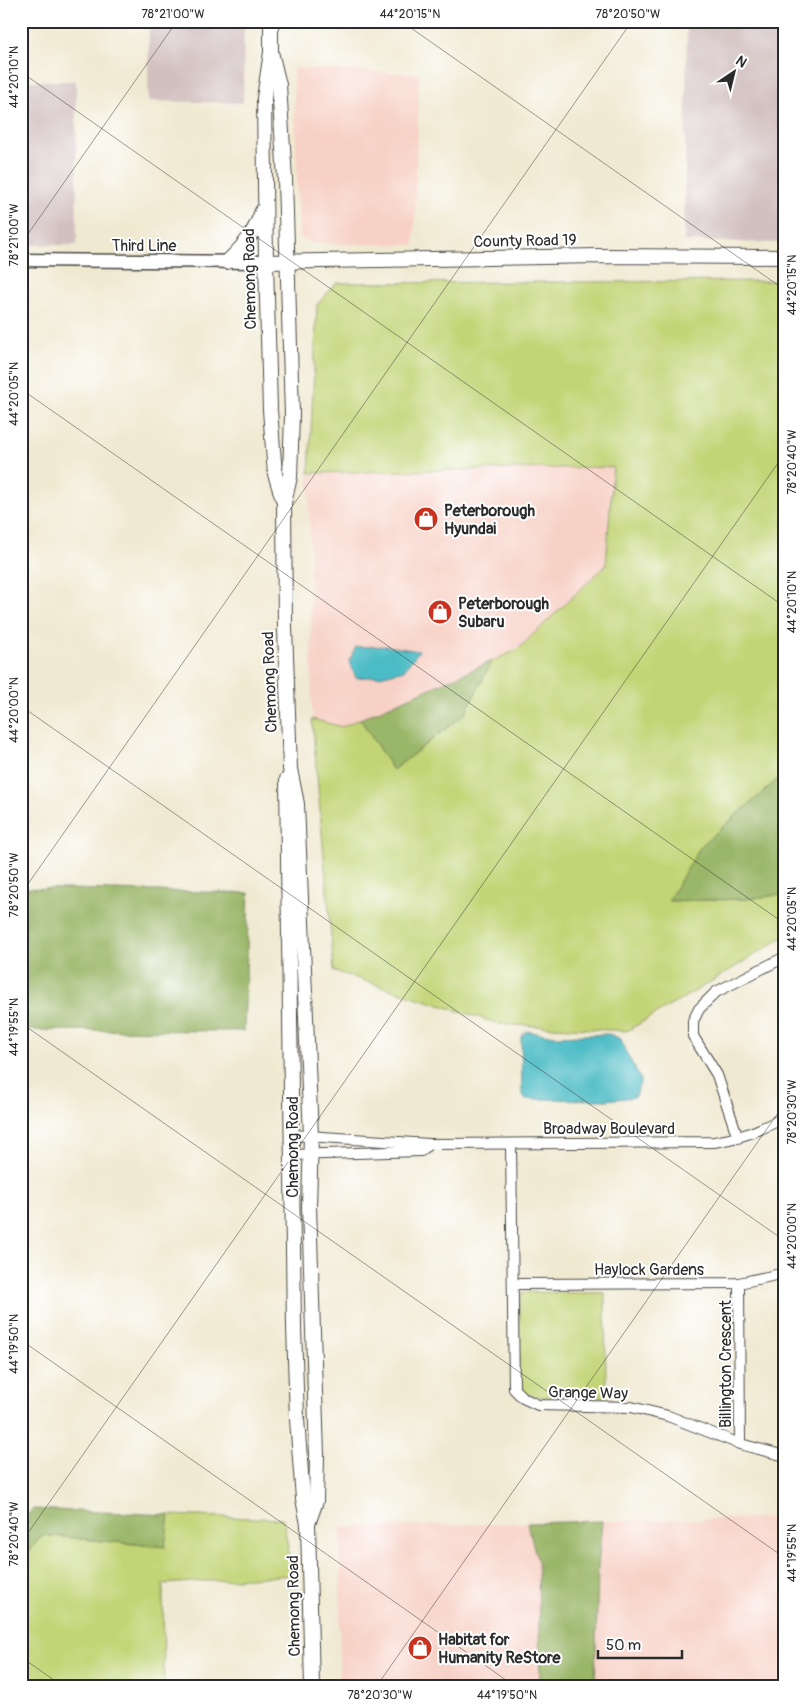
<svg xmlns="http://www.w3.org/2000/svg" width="806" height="1708" viewBox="0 0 806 1708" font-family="Pangolin,sans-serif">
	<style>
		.built { fill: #f7d1c6 }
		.industrial { fill: #d2bfbf }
		.green { fill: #c3d476; stroke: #778050 }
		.forest { fill: #9ab667; stroke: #627049 }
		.water { fill: #4cbbc5; stroke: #3c7378 }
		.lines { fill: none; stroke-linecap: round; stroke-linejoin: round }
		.minor-casing { stroke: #494844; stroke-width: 12 }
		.tertiary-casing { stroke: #494844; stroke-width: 15 }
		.secondary-casing { stroke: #494844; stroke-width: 16 }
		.minor { stroke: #fff; stroke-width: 10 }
		.tertiary { stroke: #fff; stroke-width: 12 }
		.secondary { stroke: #fff; stroke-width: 14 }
		.ticks { fill: none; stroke: #2b2b2b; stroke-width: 1; stroke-opacity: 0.45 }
		.labels { text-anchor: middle; stroke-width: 4; stroke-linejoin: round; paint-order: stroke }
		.street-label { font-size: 16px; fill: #2b2b2b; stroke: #fff }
		.poi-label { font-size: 16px; font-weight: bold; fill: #2b2b2b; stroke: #fff; text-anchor: start }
		.neatline { fill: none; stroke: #2b2b2b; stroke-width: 2 }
		.ticks-label { font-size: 12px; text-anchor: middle; fill: #2b2b2b }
	</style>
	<rect width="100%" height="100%" fill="#fff"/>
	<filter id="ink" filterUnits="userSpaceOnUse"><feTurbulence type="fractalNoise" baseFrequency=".02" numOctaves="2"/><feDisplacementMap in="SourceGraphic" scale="10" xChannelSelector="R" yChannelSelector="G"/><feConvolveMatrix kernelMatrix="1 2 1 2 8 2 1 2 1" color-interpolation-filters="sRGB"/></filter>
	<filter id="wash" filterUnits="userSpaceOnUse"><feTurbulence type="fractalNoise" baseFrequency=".0096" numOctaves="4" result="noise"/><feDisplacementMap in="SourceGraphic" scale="20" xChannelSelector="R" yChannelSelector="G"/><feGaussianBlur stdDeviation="1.12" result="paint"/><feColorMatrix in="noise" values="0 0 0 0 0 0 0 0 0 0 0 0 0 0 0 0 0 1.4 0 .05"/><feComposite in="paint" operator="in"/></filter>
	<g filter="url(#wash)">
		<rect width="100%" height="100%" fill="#f0e9d1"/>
		<g class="built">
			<polygon points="293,68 419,74 414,245 311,243 299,236"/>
			<polygon points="613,467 606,565 517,650 342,727 312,719 309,473"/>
			<polygon points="785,1518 785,1687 339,1687 341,1527 654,1520"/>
		</g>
		<g class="industrial">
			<polygon points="149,21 244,21 243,103 148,101"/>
			<polygon points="687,21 785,21 785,243 684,241"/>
			<polygon points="21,81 76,81 77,245 21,245"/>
		</g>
		<g class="green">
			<polygon points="785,281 785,773 701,846 669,901 747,899 785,894 785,936 714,980 627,1031 499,1024 334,971 312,719 342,727 360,719 393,770 465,714 492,661 517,650 606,565 613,467 309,473 317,305 336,283"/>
			<polygon points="523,1292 605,1293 606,1397 536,1397 524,1393 518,1378 519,1304"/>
			<polygon points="169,1515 283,1519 293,1575 163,1584 164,1687 21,1687 22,1561 42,1535 164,1547"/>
		</g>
		<g class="forest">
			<polygon points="492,661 465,714 393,770 360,719"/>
			<polygon points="785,773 785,894 747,899 668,901 701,846"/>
			<polygon points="21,888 249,893 244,1031 21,1030"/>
			<polygon points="33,1509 169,1515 165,1547 42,1535 22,1561 21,1605 21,1521"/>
			<polygon points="602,1521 598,1568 595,1687 540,1687 538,1562 527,1523"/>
		</g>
		<g class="water">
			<polygon points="387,646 419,651 404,670 380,676 356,678 349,661 356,647"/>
			<polygon points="526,1031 556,1036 609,1034 621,1039 627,1054 641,1080 635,1097 607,1100 525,1099 522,1095 521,1037"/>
		</g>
	</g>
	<g filter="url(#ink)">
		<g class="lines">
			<defs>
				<g id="minor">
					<path d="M292,1135L429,1144L714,1142C744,1137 758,1131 785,1117"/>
					<polyline points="738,1138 717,1075 693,1036 693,1021 699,1009 716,992 785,957"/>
					<polyline points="511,1144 514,1389 523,1398 538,1405 631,1407 668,1416 740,1444 785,1456"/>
					<polyline points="292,1155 421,1151 429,1144"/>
					<polyline points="739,1283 740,1444"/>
					<polyline points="513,1284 739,1283 785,1273"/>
				</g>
				<polyline id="tertiary" points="21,260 266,262"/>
				<g id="secondary">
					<polyline points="271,21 271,52 264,98 266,262 270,410 275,474 284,503"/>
					<polyline points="271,52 279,85 285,179 292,414 290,477 284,503 285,628 290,769 297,804 311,1136 309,1206 317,1455 316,1501 308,1524"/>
					<path d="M227,262C243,247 255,233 262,211"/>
					<polyline points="266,262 599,256 785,257"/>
					<polyline points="287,779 294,1327 297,1419 303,1499 308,1524 312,1687"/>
				</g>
			</defs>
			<use href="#minor" class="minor-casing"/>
			<use href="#tertiary" class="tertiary-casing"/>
			<use href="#secondary" class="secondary-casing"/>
			<use href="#minor" class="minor"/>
			<use href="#tertiary" class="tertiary"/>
			<use href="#secondary" class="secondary"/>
		</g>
	</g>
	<path class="ticks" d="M401,21L785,290M21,72L785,607M21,244L177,21M21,389L785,924M21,706L785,1241M21,894L632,21M21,1023L785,1558M21,1340L516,1687M21,1543L785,453M21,1657L64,1687M376,1687L785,1103"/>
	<defs>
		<symbol id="shop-disc" viewBox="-11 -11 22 22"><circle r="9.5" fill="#c8321e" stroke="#fff"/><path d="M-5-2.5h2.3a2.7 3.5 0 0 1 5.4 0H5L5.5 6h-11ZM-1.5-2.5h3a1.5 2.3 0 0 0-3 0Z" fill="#fff"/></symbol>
	</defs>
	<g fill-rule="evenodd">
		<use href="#shop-disc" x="412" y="505" width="28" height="28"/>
		<use href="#shop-disc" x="426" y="598" width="28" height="28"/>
		<use href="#shop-disc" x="406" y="1634" width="28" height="28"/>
	</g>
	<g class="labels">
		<g class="street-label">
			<text transform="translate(525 240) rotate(-1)" y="6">County Road 19</text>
			<text x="144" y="251">Third Line</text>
			<text transform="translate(249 279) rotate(-91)" y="6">Chemong Road</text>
			<text transform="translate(269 682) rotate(-92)" y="6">Chemong Road</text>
			<text x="609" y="1134">Broadway Boulevard</text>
			<text transform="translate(292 1147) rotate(-90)" y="6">Chemong Road</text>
			<text x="649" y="1275">Haylock Gardens</text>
			<text transform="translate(725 1364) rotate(-90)" y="6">Billington Crescent</text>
			<text transform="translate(588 1392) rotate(1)" y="6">Grange Way</text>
			<text transform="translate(293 1606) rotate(-91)" y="6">Chemong Road</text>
		</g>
		<g class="poi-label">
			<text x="444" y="516">Peterborough<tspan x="444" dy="18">Hyundai</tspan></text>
			<text x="458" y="609">Peterborough<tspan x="458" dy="18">Subaru</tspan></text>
			<text x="438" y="1645">Habitat for<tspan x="438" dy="18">Humanity ReStore</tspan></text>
		</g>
	</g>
	<rect width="806" height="1708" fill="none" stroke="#fff" stroke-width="55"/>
	<g transform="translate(734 72) rotate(35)" stroke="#ffffff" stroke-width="4" paint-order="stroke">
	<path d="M0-4L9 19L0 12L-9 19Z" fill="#2b2b2b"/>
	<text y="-8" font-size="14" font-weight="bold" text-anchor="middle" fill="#2b2b2b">N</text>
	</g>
	<path d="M598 1650v8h84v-8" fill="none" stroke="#2b2b2b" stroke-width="2.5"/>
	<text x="606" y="1650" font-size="15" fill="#2b2b2b" stroke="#ffffff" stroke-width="4" paint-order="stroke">50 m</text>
	<rect x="28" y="28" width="750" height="1652" class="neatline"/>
	<g class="ticks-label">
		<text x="173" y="18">78°21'00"W</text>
		<text x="410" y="18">44°20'15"N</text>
		<text x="628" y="18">78°20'50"W</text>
		<text transform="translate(14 77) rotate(-90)" y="4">44°20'10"N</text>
		<text transform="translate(14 235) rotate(-90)" y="4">78°21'00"W</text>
		<text transform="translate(792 285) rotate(-90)" y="4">44°20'15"N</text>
		<text transform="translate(14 394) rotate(-90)" y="4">44°20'05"N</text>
		<text transform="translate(792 462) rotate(-90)" y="4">78°20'40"W</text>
		<text transform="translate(792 602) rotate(-90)" y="4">44°20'10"N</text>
		<text transform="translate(14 710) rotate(-90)" y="4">44°20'00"N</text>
		<text transform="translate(14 885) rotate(-90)" y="4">78°20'50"W</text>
		<text transform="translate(792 919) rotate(-90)" y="4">44°20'05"N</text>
		<text transform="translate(14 1027) rotate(-90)" y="4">44°19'55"N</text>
		<text transform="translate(792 1112) rotate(-90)" y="4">78°20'30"W</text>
		<text transform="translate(792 1236) rotate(-90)" y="4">44°20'00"N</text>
		<text transform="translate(14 1344) rotate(-90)" y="4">44°19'50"N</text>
		<text transform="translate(14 1534) rotate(-90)" y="4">78°20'40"W</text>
		<text transform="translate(792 1553) rotate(-90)" y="4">44°19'55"N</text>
		<text x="380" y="1699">78°20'30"W</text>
		<text x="507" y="1699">44°19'50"N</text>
	</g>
</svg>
